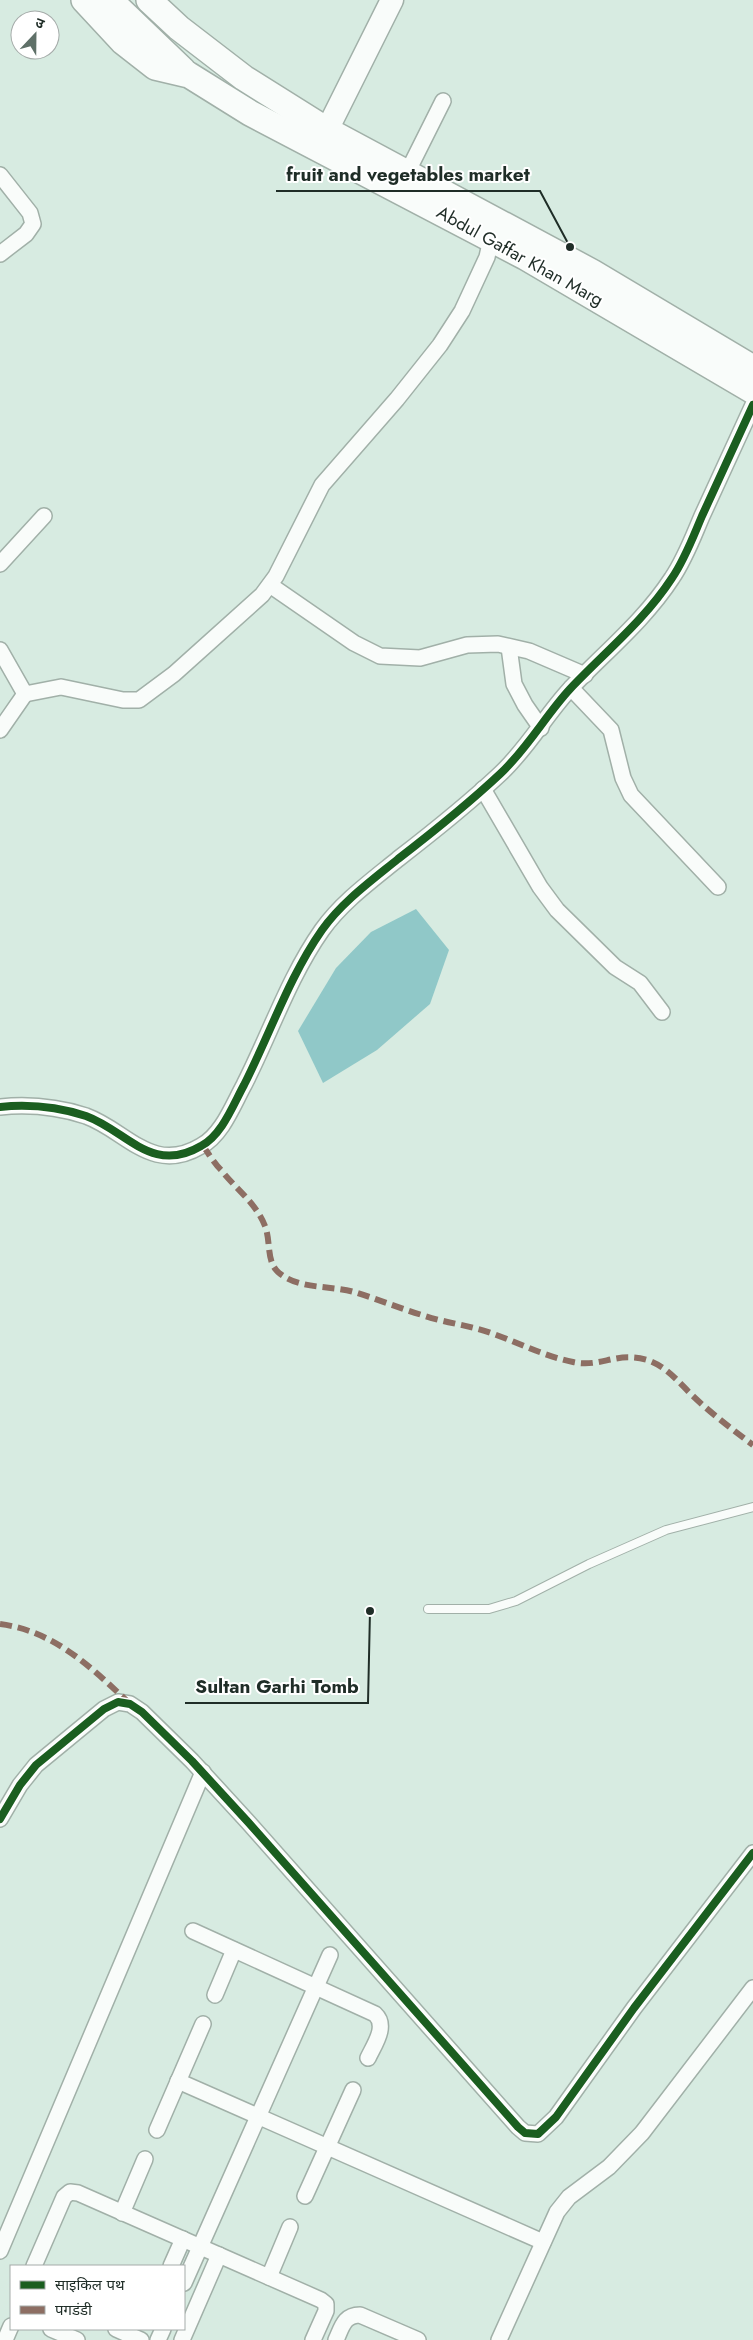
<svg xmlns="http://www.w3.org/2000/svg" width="753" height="2340" viewBox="0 0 753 2340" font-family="Jost,'Noto Sans Devanagari',sans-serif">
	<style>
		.water { fill: #90c8c8 }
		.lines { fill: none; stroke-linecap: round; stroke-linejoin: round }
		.lane-casing { stroke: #a1b0a8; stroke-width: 10 }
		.street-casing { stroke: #a1b0a8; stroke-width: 18 }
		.secondary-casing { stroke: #a1b0a8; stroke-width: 25 }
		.primary-casing { stroke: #a1b0a8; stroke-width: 28 }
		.lane { stroke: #f9fcfa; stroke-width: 8 }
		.street { stroke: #f9fcfa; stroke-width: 15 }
		.secondary { stroke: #f9fcfa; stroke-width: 22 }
		.primary { stroke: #f9fcfa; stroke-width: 25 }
		.quiet { stroke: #8d6e63; stroke-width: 6; stroke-dasharray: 12 6; stroke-linecap: butt }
		.cycleway-casing { stroke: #fff; stroke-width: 11 }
		.cycleway { stroke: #1b5e20; stroke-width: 8 }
		.labels { text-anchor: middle; stroke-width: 4; stroke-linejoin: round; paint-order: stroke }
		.street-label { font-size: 18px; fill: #1f2d27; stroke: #fff }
		.leader { fill: none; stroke: #1f2d27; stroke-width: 2 }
		.callout-dot { fill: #1f2d27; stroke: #fff; stroke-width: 2 }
		.callout-label { font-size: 19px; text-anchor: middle; font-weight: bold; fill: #1f2d27; stroke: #fff; stroke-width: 4; stroke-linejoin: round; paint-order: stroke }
	</style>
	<rect width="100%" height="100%" fill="#d7ebe1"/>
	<polygon class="water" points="416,909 449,950 430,1004 377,1050 323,1083 298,1031 336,968 371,932"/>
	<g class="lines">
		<defs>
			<polyline id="lane" points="428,1609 489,1609 516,1601 589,1564 666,1530 753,1507"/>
			<g id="street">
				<polyline points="407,173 443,101"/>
				<polyline points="0,175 30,213 33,224 26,234 0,254"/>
				<polyline points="0,564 44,516"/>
				<polyline points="270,585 354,643 380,656 420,658 467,645 498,644 529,651 585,675"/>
				<polyline points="509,647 514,684 525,705 541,728"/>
				<polyline points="0,650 25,694 0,730"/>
				<polyline points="571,688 611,730 623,778 631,795 718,887"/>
				<polyline points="25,694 61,687 123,700 139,700 174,674 262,595 276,576 322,485 397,399 440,345 462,311 487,257 491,239"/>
				<polyline points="483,789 540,887 557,910 615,967 640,983 662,1012"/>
				<path d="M0,1107C29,1104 58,1107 86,1116C127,1131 152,1175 201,1146C222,1135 233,1105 244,1085C270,1034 289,977 322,930C342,902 371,881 398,859C433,832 468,804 500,774C528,748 545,716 570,689C605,652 644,621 672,578C685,559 693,537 702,516C719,479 736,442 753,405"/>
				<polyline points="0,1819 20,1785 36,1765 104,1709 118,1702 130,1704 142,1712 192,1761 248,1822 518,2127 525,2133 538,2134 556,2117 634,2008 753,1853"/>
				<path d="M193,1931L375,2014C388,2026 374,2045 368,2058"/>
				<polyline points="215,1995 234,1950"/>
				<polyline points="178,2081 543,2242"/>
				<polyline points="157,2130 203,2024"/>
				<polyline points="305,2196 353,2090"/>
				<polyline points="122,2213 145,2159"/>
				<polyline points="0,2251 203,1772"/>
				<polyline points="34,2266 64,2197 70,2192 78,2193 321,2300 326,2304 326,2311 313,2340"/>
				<polyline points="171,2266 183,2239"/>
				<polyline points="269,2277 290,2227"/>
				<polyline points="184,2283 330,1955"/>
				<polyline points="51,2329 77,2340"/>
				<polyline points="116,2329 141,2340"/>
				<polyline points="5,2340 11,2326"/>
				<polyline points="158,2340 163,2329"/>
				<polyline points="182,2340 219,2255"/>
				<path d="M336,2340C342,2327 344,2315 360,2315L418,2340"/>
				<polyline points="499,2340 557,2212 569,2197 609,2167 642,2133 753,1988"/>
			</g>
			<polyline id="secondary" points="327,130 392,0"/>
			<g id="primary">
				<polyline points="84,0 123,42 155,67 189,75 250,113 525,257 753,391"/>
				<polyline points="110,0 183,70"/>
				<polyline points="149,0 179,28 244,78 327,130 592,272 753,368"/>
			</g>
		</defs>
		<use href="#lane" class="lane-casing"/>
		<use href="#street" class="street-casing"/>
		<use href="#secondary" class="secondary-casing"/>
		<use href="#primary" class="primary-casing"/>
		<use href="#lane" class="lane"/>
		<use href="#street" class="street"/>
		<use href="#secondary" class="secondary"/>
		<use href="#primary" class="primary"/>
		<g class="quiet">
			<path d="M203,1146C209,1154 214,1163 221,1170C236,1189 256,1203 265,1226C271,1241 266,1261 278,1272C298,1290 330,1285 354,1292C377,1299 399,1308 422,1315C445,1323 469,1325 491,1333C519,1343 544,1356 573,1362C601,1368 616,1351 647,1360C668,1367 679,1383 694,1397C712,1414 733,1430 753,1445"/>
			<path d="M0,1624C54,1631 91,1667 128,1702"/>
		</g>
		<defs>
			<g id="cycleway">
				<path d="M0,1107C29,1104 58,1107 86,1116C127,1131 152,1175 201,1146C222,1135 233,1105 244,1085C270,1034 289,977 322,930C342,902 371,881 398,859C433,832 468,804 500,774C528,748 545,716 570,689C605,652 644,621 672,578C685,559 693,537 702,516C719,479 736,442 753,405"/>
				<polyline points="0,1819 20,1785 36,1765 104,1709 118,1702 130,1704 142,1712 192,1761 248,1822 518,2127 525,2133 538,2134 556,2117 634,2008 753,1853"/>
			</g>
		</defs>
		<use href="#cycleway" class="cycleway-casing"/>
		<use href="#cycleway" class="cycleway"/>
	</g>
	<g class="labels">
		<g class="street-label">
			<text transform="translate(520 256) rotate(29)" y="6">Abdul Gaffar Khan Marg</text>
		</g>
	</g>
	<path class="leader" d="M570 247L540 191H276M370 1611L368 1703H185"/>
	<g class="callout-dot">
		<circle cx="570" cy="247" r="5"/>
		<circle cx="370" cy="1611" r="5"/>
	</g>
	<g class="callout-label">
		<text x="408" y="181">fruit and vegetables market</text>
		<text x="277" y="1693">Sultan Garhi Tomb</text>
	</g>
	<rect x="10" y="2265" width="175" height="65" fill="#ffffff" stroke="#a5aba9"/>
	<rect x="20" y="2281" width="25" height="8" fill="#1b5e20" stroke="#a5aba9"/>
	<text x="55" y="2290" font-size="15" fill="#1f2d27">साइकिल पथ</text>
	<rect x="20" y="2306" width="25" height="8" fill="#8d6e63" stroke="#a5aba9"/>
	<text x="55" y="2315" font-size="15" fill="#1f2d27">पगडंडी</text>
	<g transform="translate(35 35) rotate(22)"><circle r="24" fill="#ffffff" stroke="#a5aba9"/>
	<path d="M0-4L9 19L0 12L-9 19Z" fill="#5f7068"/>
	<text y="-8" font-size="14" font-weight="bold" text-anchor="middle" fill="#1f2d27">उ</text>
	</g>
</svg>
